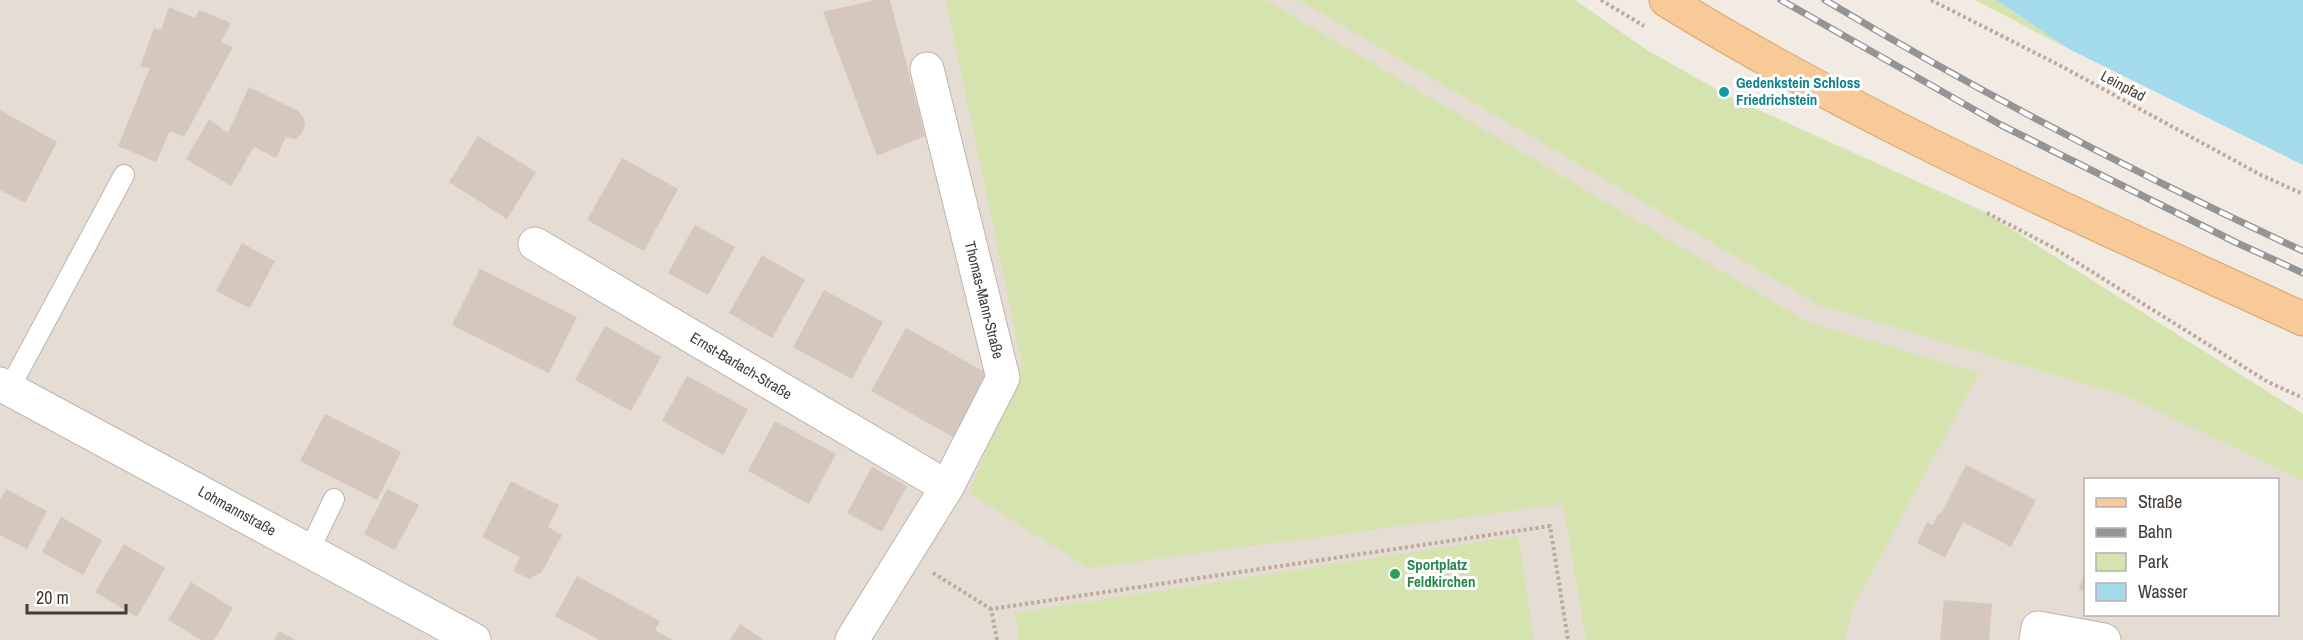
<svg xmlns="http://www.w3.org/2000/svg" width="2303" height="640" viewBox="0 0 2303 640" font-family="'Archivo Narrow',sans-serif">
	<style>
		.residential { fill: #e5dcd3; fill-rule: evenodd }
		.green { fill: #d5e3af }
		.water { fill: #a4dbeb }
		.building { fill: #d5c7be }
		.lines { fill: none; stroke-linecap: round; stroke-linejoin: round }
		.service-casing { stroke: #bfb4ab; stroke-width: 22 }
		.minor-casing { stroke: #bfb4ab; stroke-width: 35 }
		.primary-casing { stroke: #dba468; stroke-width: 35 }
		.path { stroke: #bdaa9a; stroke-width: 4; stroke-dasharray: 3 3; stroke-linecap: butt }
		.service { stroke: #fff; stroke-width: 20 }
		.minor { stroke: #fff; stroke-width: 33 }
		.primary { stroke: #f7ca97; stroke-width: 33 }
		.rail-casing { stroke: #949494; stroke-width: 7 }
		.rail { stroke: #fff; stroke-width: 4.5; stroke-dasharray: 14; stroke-linecap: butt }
		.culture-dot { fill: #0f9aa8; stroke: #fff; stroke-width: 2 }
		.leisure-dot { fill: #2e9e5b; stroke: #fff; stroke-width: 2 }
		.labels { text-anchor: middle; stroke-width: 6; stroke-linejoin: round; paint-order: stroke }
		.culture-label { font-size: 15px; font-weight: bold; fill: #0d838f; stroke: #fff; text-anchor: start }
		.street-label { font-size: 15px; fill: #433b35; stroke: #fff }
		.leisure-label { font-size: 15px; font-weight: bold; fill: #27864d; stroke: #fff; text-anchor: start }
	</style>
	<rect width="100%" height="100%" fill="#f1ebe4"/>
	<path class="residential" d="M0,0H1299L1818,305L2129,397L2303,481V640H0ZM2086,480H2278V614H2086Z"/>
	<g class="green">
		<polygon points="946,0 1266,0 1807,322 1979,373 1853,607 1844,640 1586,640 1563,504 1088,568 969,493 1022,364"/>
		<polygon points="1299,0 1575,0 1647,50 1730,97 1983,211 2303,414 2303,481 2129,397 1818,305"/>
		<polygon points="1975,0 1996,0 2069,49"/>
		<polygon points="1518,536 1534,640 1019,640 1015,613"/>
	</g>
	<polygon class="water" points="1996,0 2303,0 2303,165 2069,49"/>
	<g class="building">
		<polygon points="875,0 890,0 925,136 877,156 823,12"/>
		<polygon points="169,7 195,18 199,10 231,23 221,42 233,47 184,137 170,131 156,162 118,146 150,68 140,67 154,28 161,30"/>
		<polygon points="249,87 298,111 303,117 305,124 302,133 295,139 286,137 276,158 254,147 231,186 186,159 209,119 228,133"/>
		<polygon points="0,110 57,142 25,203 0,190"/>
		<polygon points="478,136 536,172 507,219 449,182"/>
		<polygon points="622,158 678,189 644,251 587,220"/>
		<polygon points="695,225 735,247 708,295 668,273"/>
		<polygon points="242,243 275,261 250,308 216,291"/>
		<polygon points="762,255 805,280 772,338 729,313"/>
		<polygon points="480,269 577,317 549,373 452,325"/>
		<polygon points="824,290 883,322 852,379 793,347"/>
		<polygon points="605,326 661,357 631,411 575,380"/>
		<polygon points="906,328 990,375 955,438 871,391"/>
		<polygon points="687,376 748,409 723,455 662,421"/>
		<polygon points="325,414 401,452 377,500 300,461"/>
		<polygon points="775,421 836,454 809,504 748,471"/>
		<polygon points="1966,465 2036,500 2011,547 1963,522 1945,558 1917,543 1927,522 1933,525 1938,514 1942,512"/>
		<polygon points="872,467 907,486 882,532 847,513"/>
		<polygon points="511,481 559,505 548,527 562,535 542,572 529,579 513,571 520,557 482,537"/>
		<polygon points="6,489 47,511 27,549 0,535 0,500"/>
		<polygon points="387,489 419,505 395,550 364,534"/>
		<polygon points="61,517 102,540 83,575 42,552"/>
		<polygon points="124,544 165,568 137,617 95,592"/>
		<polygon points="2085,570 2086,571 2086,592 2079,590"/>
		<polygon points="577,576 660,621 655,630 673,640 599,640 555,616"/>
		<polygon points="191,582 233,608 214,640 201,640 168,620"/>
		<polygon points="1944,600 1992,604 1989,640 1940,640"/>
		<polygon points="740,624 764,640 730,640"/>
		<polygon points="279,631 296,640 274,640"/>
	</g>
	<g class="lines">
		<defs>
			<g id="service">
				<polyline points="9,389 124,175"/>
				<polyline points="309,551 334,499"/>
			</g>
			<g id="minor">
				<polyline points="535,244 947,487"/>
				<polyline points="0,384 474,640"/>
				<polyline points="852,640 947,487 1003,378 927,69"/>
				<polyline points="2036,640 2038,628 2104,640"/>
			</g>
			<path id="primary" d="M1666,0C1868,125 2088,220 2303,319"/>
		</defs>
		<use href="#service" class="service-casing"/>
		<use href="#minor" class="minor-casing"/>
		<use href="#primary" class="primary-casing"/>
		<g class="path">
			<polyline points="1601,0 1644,26"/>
			<polyline points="1931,0 2059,65 2261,175 2303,194"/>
			<polyline points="1987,213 2054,248 2268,382 2303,398"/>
			<polyline points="933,573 991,609"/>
			<polyline points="997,640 991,609 1550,526 1568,640"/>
		</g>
		<use href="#service" class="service"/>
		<use href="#minor" class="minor"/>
		<use href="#primary" class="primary"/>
		<defs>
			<g id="rail">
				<polyline points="1781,0 2001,125 2235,242 2303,273"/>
				<path d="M1825,0C1980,93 2139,175 2303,251"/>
			</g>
		</defs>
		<use href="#rail" class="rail-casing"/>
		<use href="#rail" class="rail"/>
	</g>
	<circle class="culture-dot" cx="1724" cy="92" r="6"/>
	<circle class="leisure-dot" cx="1395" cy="574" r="6"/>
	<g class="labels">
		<g class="culture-label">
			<text x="1736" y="88">Gedenkstein Schloss<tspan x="1736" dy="17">Friedrichstein</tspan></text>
		</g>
		<g class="street-label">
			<text transform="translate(2123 86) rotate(28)" y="5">Leinpfad</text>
			<text transform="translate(984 300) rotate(76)" y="5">Thomas-Mann-Straße</text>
			<text transform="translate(741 366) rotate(31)" y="5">Ernst-Barlach-Straße</text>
			<text transform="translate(237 511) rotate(29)" y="5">Lohmannstraße</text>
		</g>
		<g class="leisure-label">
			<text x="1407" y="570">Sportplatz<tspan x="1407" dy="17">Feldkirchen</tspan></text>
		</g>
	</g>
	<rect x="2084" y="478" width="195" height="138" fill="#ffffff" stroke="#b4b1ae" stroke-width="1.5"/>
	<rect x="2096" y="498" width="30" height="9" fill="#f7ca97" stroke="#b4b1ae" stroke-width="1.5"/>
	<text x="2138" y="508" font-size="18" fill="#433b35">Straße</text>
	<rect x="2096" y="528" width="30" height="9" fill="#949494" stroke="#b4b1ae" stroke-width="1.5"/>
	<text x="2138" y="538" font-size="18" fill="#433b35">Bahn</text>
	<rect x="2096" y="553" width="30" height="18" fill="#d5e3af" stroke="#b4b1ae" stroke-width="1.5"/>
	<text x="2138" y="568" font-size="18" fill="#433b35">Park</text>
	<rect x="2096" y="583" width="30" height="18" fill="#a4dbeb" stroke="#b4b1ae" stroke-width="1.5"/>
	<text x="2138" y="598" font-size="18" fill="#433b35">Wasser</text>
	<path d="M27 604v9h99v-9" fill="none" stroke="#433b35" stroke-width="3"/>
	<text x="36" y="604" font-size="18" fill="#433b35" stroke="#ffffff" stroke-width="4.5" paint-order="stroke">20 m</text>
</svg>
